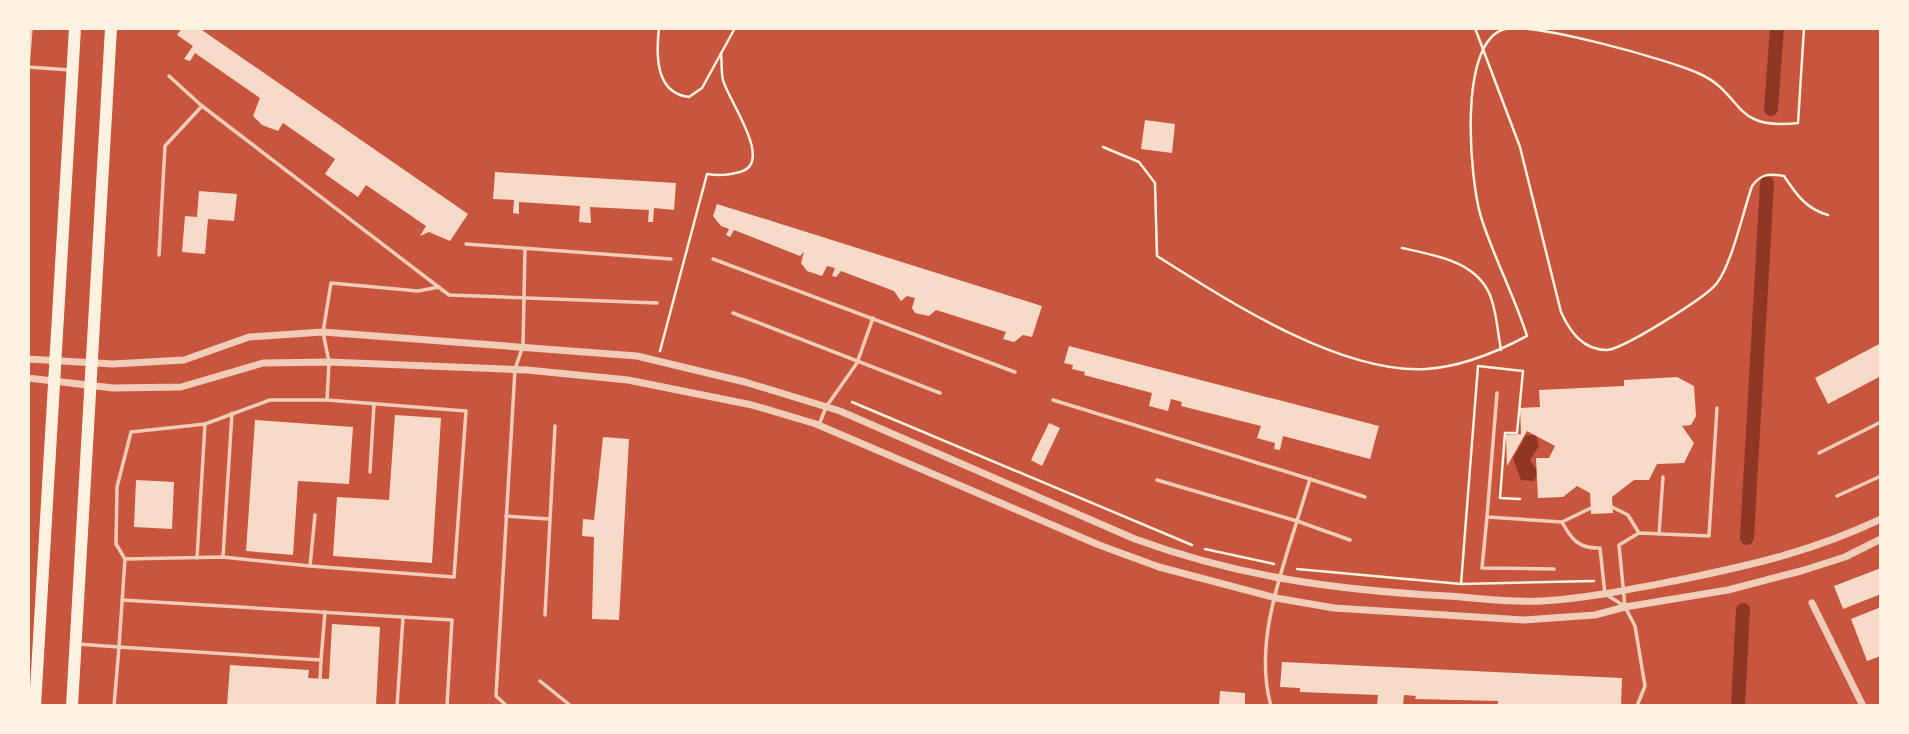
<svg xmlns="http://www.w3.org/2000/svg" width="1909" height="734" viewBox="0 0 1909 734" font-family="Merriweather,serif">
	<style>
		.water { fill: #8f3625 }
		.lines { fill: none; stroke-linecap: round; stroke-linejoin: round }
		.canal { stroke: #8f3625; stroke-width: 14 }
		.building { fill: #f7dbc8 }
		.path { stroke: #fff3e0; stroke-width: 2.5 }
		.service { stroke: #f1ccb7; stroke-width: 3.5 }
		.minor { stroke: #f1ccb7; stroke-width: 7 }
		.primary { stroke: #fff3e0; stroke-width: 12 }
	</style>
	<rect width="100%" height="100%" fill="#c8553d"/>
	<polygon class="water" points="1526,435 1536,435 1539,446 1530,460 1538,472 1534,481 1521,480 1513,458"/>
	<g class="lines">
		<g class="canal">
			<polyline points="1771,109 1777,28"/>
			<polyline points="1747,538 1767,183"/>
			<polyline points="1738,706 1743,610"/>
		</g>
	</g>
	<g class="building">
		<polygon points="182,28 199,28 468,214 450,241 429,232 420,236 426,226 366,185 358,197 325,174 335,159 283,123 278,131 262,125 253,116 260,98 195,53 190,61 184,59 193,46 177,35"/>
		<polygon points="1145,120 1175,124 1172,153 1141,149"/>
		<polygon points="495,172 676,183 674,210 654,208 653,222 648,222 649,210 590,207 591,223 579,222 580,206 519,202 519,214 513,213 514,200 493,199"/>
		<polygon points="199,191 237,194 234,221 208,219 205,254 182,252 185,216 197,217"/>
		<polygon points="717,204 1042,306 1032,337 1023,335 1014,342 1003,339 1006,332 936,310 929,316 915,313 912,308 915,298 907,296 901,301 894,291 841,271 836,277 832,276 835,268 827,266 822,276 807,271 801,263 804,252 800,256 734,230 730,237 726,235 729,229 721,226 713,216"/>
		<polygon points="1881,343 1881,376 1828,404 1815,378"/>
		<polygon points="1069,346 1379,426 1370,459 1283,436 1280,450 1274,449 1275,443 1257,438 1261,426 1181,406 1182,402 1171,399 1168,411 1149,406 1152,393 1084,375 1085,372 1072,369 1073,365 1064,363"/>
		<polygon points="1677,377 1694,386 1696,416 1691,425 1682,426 1694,443 1684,463 1657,464 1649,480 1634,480 1612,497 1613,513 1591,514 1590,493 1577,486 1563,497 1538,498 1536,458 1549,458 1555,446 1527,431 1507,466 1506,435 1521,434 1520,408 1540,407 1539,390 1624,386 1624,380"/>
		<polygon points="395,415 441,418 432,563 333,556 337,497 389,500"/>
		<polygon points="255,420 353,427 349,484 298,481 293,555 246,551"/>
		<polygon points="1049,423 1060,428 1042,466 1031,460"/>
		<polygon points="603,437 629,439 619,620 592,619 594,537 582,536 583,519 594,520"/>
		<polygon points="136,480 174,482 172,529 134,527"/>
		<polygon points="1881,568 1881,594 1843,609 1834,586"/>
		<polygon points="1881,607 1881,656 1867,661 1851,619"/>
		<polygon points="332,624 380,627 376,706 227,706 230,665 309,670 308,678 329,679"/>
		<polygon points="1282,662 1622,678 1621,706 1497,706 1498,701 1415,699 1416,696 1404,695 1403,706 1377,706 1378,695 1300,692 1300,688 1280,687"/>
		<polygon points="1220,691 1245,693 1245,706 1219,706"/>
	</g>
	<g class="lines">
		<g class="path">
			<path d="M659,28C656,55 655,93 689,97L702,88L735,28"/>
			<path d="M1475,28L1520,147L1561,312C1570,332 1583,350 1607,350C1623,349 1707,297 1717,283C1732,263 1743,212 1752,186C1761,174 1769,173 1784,176C1796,194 1806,209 1828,215"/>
			<path d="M1103,147L1139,162L1155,183L1157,256C1228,301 1340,374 1426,369C1460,367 1497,352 1527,336C1514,295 1494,258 1481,217C1470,181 1457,41 1505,29C1533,22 1671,60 1700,74C1744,94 1731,131 1798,123L1804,28"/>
			<path d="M1402,248C1435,255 1481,262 1492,301C1497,317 1498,334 1501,350"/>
			<path d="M660,351L707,174C720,176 728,175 740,172C775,163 728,100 723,80C721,72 722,61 721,53"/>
			<polyline points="852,402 1192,545"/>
			<polyline points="1205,549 1274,564"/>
			<polyline points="1297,569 1461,584 1594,581"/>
			<polyline points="1461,584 1478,366 1523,371 1517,433 1505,433 1500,498 1520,499"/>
		</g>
		<g class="service">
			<polyline points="31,28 28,67 70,70"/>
			<polyline points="169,76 202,106"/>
			<polyline points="466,244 671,259"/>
			<polyline points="159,255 165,146 202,106 449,295 657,303"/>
			<polyline points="713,259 1015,372"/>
			<polyline points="733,313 940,393"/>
			<polyline points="1497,393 1487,517 1562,522 1591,508"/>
			<polyline points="1053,400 1310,479 1297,521 1350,540"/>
			<polyline points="819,425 826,407 857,363 873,318"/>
			<polyline points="1819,453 1881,422"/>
			<polyline points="370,472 374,404"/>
			<polyline points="1310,479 1365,497"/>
			<path d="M1157,480L1297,521C1279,579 1254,646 1271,706"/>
			<polyline points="1837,496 1881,476"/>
			<polyline points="1612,507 1628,515 1639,533"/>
			<polyline points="315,515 310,566 454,577 466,411 327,400 329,362 323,332 331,283 418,291 439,287"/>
			<polyline points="506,516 549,519"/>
			<polyline points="1487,517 1482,568 1554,569"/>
			<path d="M1562,522C1571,539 1579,549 1600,548L1605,594L1623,605"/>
			<polyline points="1659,534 1663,477"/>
			<polyline points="223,557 232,413"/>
			<polyline points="197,558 205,424"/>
			<polyline points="125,559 223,557 310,566"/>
			<polyline points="122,600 452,620 447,706"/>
			<polyline points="545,615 555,426"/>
			<polyline points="78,644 119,647 125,559 116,544 117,487 131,432 205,424 270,400 327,400"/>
			<polyline points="320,679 321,660"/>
			<polyline points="540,681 571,706"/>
			<polyline points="114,706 119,647 321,660 325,612"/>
			<polyline points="397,706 403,617"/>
			<polyline points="507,706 496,696 515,369 523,346 525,249"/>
			<polyline points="1637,706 1645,686 1635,626 1625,607 1619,545 1639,533 1709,536 1717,408"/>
		</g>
		<g class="minor">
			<path d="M28,359L113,364L184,360L249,337L323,332L637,356L745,382L840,411L1135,539C1239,577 1336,590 1447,596C1478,598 1511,603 1542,601C1590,598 1637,588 1684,579C1756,564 1813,551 1881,519"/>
			<polyline points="28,378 113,388 181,387 263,363 329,362 527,370 628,380 752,405 816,424 1099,545 1159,567 1276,598 1334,608 1524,620 1595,615 1625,607 1728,590 1801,571 1845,557 1881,539"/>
			<polyline points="1812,603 1863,706"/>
		</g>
		<g class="primary">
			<polyline points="35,706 75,28"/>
			<polyline points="72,706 111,28"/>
		</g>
	</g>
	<rect width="1909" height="734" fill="none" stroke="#fff3e0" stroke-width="60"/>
</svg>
